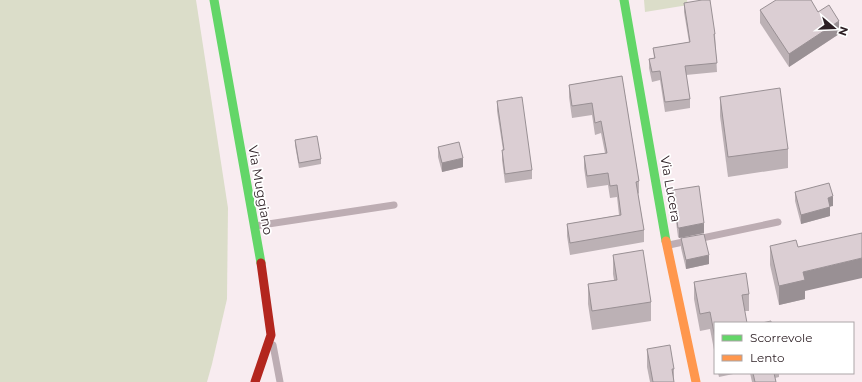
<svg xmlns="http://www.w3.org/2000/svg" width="862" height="382" viewBox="0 0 862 382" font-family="Montserrat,sans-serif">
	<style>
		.green { fill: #dbddc9 }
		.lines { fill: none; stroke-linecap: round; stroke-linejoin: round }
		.lane { stroke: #bdadb3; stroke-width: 7 }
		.fast { stroke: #63d668; stroke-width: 9 }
		.slow { stroke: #ff974d; stroke-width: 9 }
		.jam { stroke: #b3261e; stroke-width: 9 }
		.wall { fill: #bcb1b5 }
		.shaded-wall { fill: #999094 }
		.building { fill: #dbced3; stroke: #999094 }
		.labels { text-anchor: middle; stroke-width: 3.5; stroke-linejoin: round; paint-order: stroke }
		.street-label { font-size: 13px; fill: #2c1e23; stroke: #fff }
	</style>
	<rect width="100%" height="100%" fill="#f8ecf0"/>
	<g class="green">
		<polygon points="0,0 196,0 228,208 227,299 212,364 207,382 0,382"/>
		<polygon points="644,0 687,0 688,5 645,12"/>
	</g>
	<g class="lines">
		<g class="lane">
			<polyline points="255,226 394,205"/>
			<polyline points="669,245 778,222"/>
			<polyline points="273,345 280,382"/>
		</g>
		<g class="fast">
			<polyline points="214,0 261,263"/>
			<polyline points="624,0 666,241"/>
		</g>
		<polyline class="slow" points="666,241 696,382"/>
		<polyline class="jam" points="255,382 271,335 261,263"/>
	</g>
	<g class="wall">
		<polygon points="684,3 715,34 717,72 686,75 690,99 690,108 665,112 660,80 652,82 649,68 649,59 654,58 653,48 689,42 684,12"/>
		<polygon points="760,10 839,34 789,67 760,23"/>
		<polygon points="622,76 639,181 639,193 638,194 644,230 644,242 570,255 567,236 567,224 619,215 617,197 610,198 608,185 587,188 584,168 584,156 605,153 601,133 595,135 592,115 572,118 569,97 569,85"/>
		<polygon points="720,97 788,149 788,168 728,177 720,116"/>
		<polygon points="497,101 532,170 532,179 505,183 502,160 502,150 503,150 497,111"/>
		<polygon points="295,140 321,159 321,164 299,168 295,145"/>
		<polygon points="438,147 463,167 442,172 438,157"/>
		<polygon points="673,190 704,233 679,238 678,237 673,199"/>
		<polygon points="795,192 833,206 830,206 830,216 801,224 795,201"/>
		<polygon points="681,238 709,264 686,269 681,248"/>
		<polygon points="770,246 798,247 805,291 805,299 779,305 770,265"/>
		<polygon points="613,255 651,302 651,321 592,330 588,304 588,284 614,280 613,274"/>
		<polygon points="694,282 749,294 749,311 745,311 715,323 715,355 710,329 700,331 694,299"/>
		<polygon points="647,349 674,369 674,382 650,382 647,367"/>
		<polygon points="718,373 738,373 719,377"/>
		<polygon points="750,373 779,373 779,377 775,378 776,382 752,382"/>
	</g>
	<g class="shaded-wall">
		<polygon points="839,21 839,34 789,67 789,54"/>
		<polygon points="463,158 463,167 442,172 442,163"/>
		<polygon points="833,196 833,206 828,207 828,198"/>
		<polygon points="830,207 830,216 801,224 801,215"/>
		<polygon points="704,223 704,233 679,238 679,228"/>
		<polygon points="709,255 709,264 686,269 686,260"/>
		<polygon points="862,258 862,278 805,291 805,299 779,305 779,286 803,272"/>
	</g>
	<g class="building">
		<polygon points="702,0 710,0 715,34 714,34 717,63 685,66 690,99 665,102 660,71 652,72 649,59 655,58 653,48 690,42 684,3"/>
		<polygon points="776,0 811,0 818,12 829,5 839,21 789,54 760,10"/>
		<polygon points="622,76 639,181 636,182 644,230 570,243 567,224 621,215 617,185 610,186 608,173 587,176 584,156 607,153 601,121 595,123 592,103 572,106 569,85"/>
		<polygon points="780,88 788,149 728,157 720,97"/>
		<polygon points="522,97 532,170 505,174 502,150 504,150 497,101"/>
		<polygon points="317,136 321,159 299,163 295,140"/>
		<polygon points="459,142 463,158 442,163 438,147"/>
		<polygon points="829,183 833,196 828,198 830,207 801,215 795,192"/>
		<polygon points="699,186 704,223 679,228 678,228 673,190"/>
		<polygon points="862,233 862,258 803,272 805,280 779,286 770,246 796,240 798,247"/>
		<polygon points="704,234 709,255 686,260 681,238"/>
		<polygon points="643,250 651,302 592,311 588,284 617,280 613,255"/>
		<polygon points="746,273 749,294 742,295 747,323 715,323 715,338 710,312 700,314 694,282"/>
		<polygon points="771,321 771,323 762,323"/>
		<polygon points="670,345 674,369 672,369 674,382 653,382 647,349"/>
		<polygon points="753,373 774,373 776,382 755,382"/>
	</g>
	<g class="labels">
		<g class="street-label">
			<text transform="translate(671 189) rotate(80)" y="5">Via Lucera</text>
			<text transform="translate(261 190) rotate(80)" y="5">Via Muggiano</text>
		</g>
	</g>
	<rect x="714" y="322" width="140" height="52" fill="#ffffff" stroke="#aba5a7"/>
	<rect x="722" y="335" width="20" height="6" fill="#63d668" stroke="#aba5a7"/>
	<text x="750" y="342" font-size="12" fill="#2c1e23">Scorrevole</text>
	<rect x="722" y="355" width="20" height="6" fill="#ff974d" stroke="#aba5a7"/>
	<text x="750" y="362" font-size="12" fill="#2c1e23">Lento</text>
	<g transform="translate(834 28) rotate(109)" stroke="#ffffff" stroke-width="3" paint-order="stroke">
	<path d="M0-3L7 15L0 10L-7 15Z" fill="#2c1e23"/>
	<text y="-6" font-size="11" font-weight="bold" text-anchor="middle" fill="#2c1e23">N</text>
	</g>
</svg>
